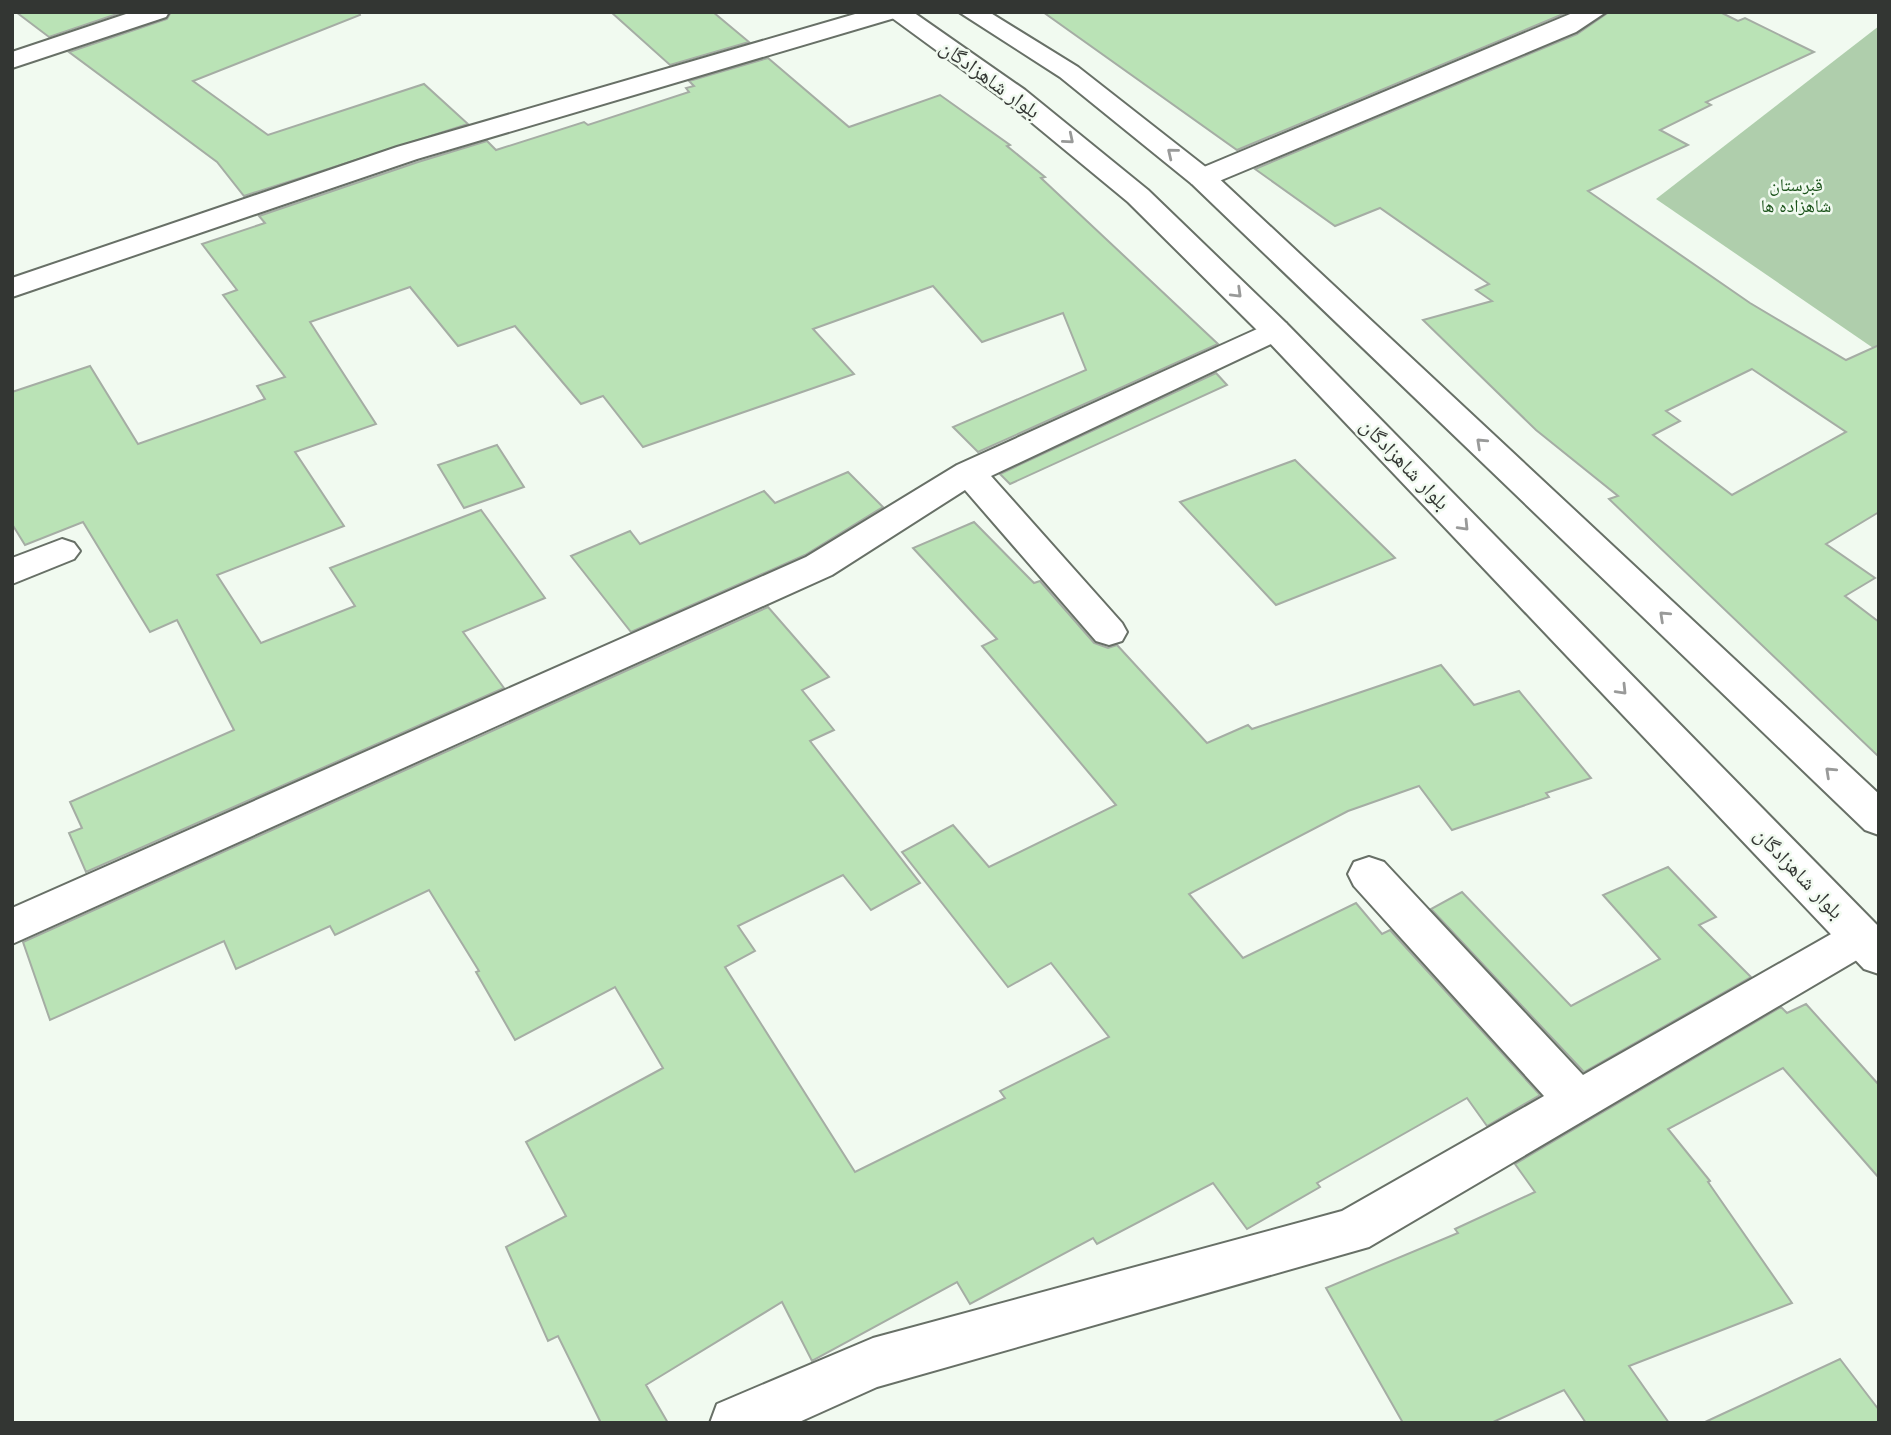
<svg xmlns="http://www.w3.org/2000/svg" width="1891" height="1435" viewBox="0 0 1891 1435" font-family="Quicksand,'Noto Naskh Arabic',sans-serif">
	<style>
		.green { fill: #afceac }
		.building { fill: #bae3b6; stroke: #a5ada4; stroke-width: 2; fill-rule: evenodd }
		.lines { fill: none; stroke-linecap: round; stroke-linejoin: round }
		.minor-casing { stroke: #687067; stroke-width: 4 }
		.major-casing { stroke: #687067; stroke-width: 4 }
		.minor { fill: #fff; fill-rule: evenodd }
		.major { fill: #fff; fill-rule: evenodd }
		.oneway { stroke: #999a99 }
		.labels { text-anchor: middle; stroke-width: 5; stroke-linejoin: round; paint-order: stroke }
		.far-park-label { font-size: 18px; fill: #1a5219; stroke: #f1faf0 }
		.street-label { font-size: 21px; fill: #333633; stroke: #f1faf0 }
	</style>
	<rect width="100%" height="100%" fill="#f1faf0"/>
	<polygon class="green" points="1879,26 1879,352 1656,199"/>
	<g class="building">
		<polygon points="16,12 123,12 49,37"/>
		<polygon points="171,12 359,12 360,15 193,81 268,135 424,84 468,124 244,196 217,162 69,52 167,19"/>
		<polygon points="611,12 713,12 749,42 670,65"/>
		<polygon points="1043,12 1568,12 1237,150"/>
		<path d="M1609,12H1720L1738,21L1745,18L1814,52L1706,102L1711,105L1660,130L1688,145L1588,191L1750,303L1846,360L1879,345V512L1826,544L1875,578L1845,596L1879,622V757L1609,499L1618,496L1536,430L1423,320L1492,301L1476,290L1489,284L1380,208L1335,226L1255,169L1577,34ZM1752,369L1846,432L1732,495L1653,435L1680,421L1666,411Z"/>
		<polygon points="768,58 849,127 940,95 1010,145 1007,146 1045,177 1041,178 1218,344 978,452 953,427 1086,370 1063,313 982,342 933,286 813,329 854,374 643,447 603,396 581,404 515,326 458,346 410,287 310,322 376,424 295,452 344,526 217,575 261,643 355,606 330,568 481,510 545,598 463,632 504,688 86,872 69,833 82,828 70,802 234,730 177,620 150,632 83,522 25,545 12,524 12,392 90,366 138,444 265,399 257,386 285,377 223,295 237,290 202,244 265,223 259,216 418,162 487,141 496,150 584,122 588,125 689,92 686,88 694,86 689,81"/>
		<polygon points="1216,373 1227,385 1010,484 1000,474"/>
		<polygon points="497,445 524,487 464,508 438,465"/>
		<polygon points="1295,460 1395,558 1276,605 1180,502"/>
		<polygon points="848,472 883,507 805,555 631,632 571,556 630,531 640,544 764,491 775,503"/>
		<polygon points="974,522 1034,583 1040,581 1094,643 1108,648 1117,645 1207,743 1248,725 1252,729 1441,665 1474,705 1519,691 1591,778 1546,793 1549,797 1452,830 1419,786 1348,811 1189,894 1243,958 1356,903 1382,934 1390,930 1540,1095 1487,1126 1467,1098 1317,1183 1320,1187 1247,1229 1213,1183 1097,1244 1093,1238 970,1304 957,1282 812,1361 782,1302 646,1385 668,1423 601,1423 558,1336 548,1341 506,1247 566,1216 526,1142 663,1068 615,987 515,1040 476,972 479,971 429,890 335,935 330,926 236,969 224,941 50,1020 23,942 768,607 829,677 802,690 834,730 810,741 920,883 871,910 843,875 738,926 755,951 725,967 855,1172 1005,1098 1000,1091 1109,1037 1051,963 1008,987 902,852 953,825 989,867 1116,805 982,646 997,639 913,548"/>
		<polygon points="1668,867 1716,917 1699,925 1751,977 1584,1072 1431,909 1462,892 1571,1006 1660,959 1603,895"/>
		<polygon points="1806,1004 1879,1085 1879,1178 1783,1068 1668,1129 1710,1181 1708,1182 1792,1303 1629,1366 1669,1423 1586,1423 1564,1390 1491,1423 1403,1423 1326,1288 1458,1233 1455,1229 1535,1192 1515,1164 1781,1007 1787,1013"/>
		<polygon points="1840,1359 1879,1410 1879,1423 1703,1423"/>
	</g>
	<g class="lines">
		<defs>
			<g id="minor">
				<polygon points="862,12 901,12 898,17 417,159 12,297 12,278 397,147"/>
				<polygon points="1575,12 1606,12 1576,32 1212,184 1192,184 1188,178 1192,172"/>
				<polygon points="1275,321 1286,323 1290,330 1286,337 991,476 1122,623 1127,632 1122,641 1109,645 1096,641 965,490 832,575 12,944 12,908 806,557 957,465"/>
				<polygon points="62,539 74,543 80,551 74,559 12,584 12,558"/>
				<polygon points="1369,857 1384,862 1583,1075 1847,925 1862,920 1877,925 1879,947 1369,1247 877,1387 797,1423 710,1423 717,1404 873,1338 1342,1211 1544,1096 1354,886 1348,874 1354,862"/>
			</g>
			<g id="major">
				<polygon points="132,12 169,12 166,17 12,68 12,52"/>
				<polygon points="884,12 913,12 1025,90 1148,190 1286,323 1879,927 1879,974 1864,969 1264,337 1128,202 1007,102"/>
				<polygon points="959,12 989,12 1078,67 1212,172 1879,794 1879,835 1865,830 1192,184 1060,77"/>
			</g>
		</defs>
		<use href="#minor" class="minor-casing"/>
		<use href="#major" class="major-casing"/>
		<use href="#minor" class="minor"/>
		<use href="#major" class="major"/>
	</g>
	<defs><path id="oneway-chevron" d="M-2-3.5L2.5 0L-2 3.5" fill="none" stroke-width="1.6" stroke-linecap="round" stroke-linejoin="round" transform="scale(1.75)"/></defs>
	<g class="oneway">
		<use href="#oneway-chevron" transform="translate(1069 139) rotate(40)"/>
		<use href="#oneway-chevron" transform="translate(1172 153) rotate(-141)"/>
		<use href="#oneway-chevron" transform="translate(1237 293) rotate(44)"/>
		<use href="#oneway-chevron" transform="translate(1481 443) rotate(-137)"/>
		<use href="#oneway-chevron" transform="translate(1464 526) rotate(46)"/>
		<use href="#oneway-chevron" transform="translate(1664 616) rotate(-137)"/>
		<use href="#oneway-chevron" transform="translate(1622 690) rotate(46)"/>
		<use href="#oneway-chevron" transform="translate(1830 772) rotate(-137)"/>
	</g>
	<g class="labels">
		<g class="far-park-label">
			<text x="1796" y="191">قبرستان<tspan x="1796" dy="21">شاهزاده ها</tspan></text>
		</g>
		<g class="street-label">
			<text transform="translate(990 79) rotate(36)" y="7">بلوار شاهزادگان</text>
			<text transform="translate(1405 464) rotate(46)" y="7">بلوار شاهزادگان</text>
			<text transform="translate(1799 873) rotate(46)" y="7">بلوار شاهزادگان</text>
		</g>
	</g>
	<rect width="1891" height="1435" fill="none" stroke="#333633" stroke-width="28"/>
</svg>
